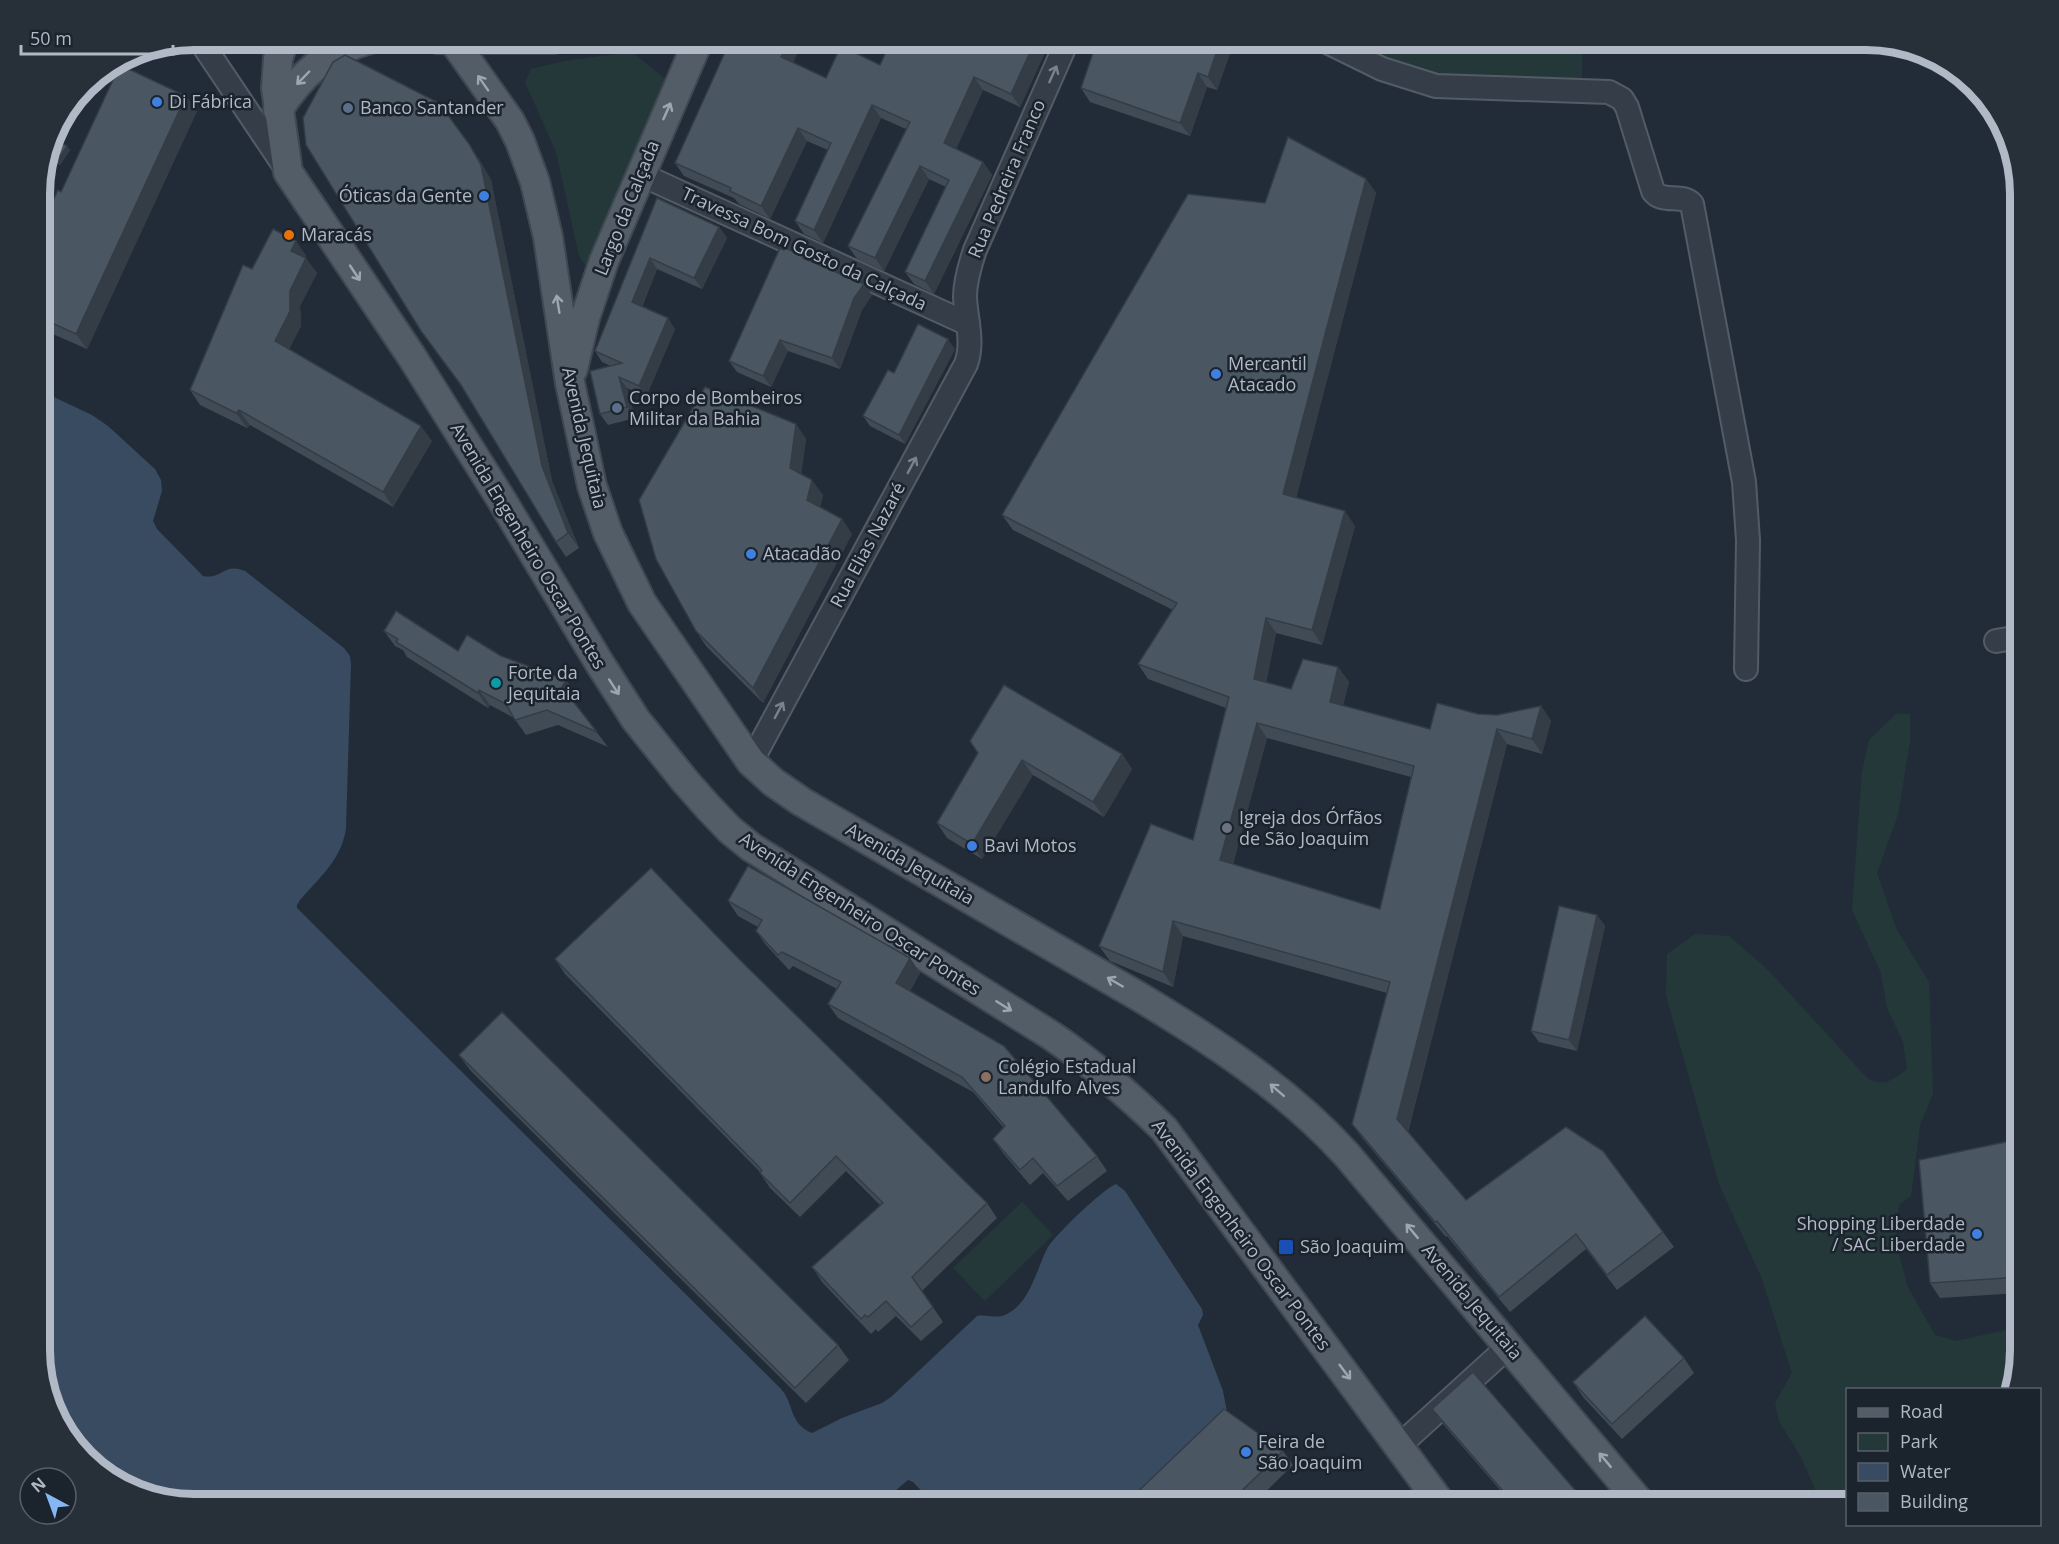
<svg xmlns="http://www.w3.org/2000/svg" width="2059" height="1544" viewBox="0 0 2059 1544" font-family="'Open Sans',sans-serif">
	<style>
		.green { fill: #243839 }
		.water { fill: #384b60 }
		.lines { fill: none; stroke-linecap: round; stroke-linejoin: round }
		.minor-casing { stroke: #535c66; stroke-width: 26 }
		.major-casing { stroke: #3f4752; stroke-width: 32 }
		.minor { stroke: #353e48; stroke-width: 22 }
		.major { stroke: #535d68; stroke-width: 28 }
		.wall { fill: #404b55; fill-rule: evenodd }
		.shaded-wall { fill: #343d45 }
		.building { fill: #4a5763; stroke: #343d45; stroke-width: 1.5; fill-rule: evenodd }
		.oneway { stroke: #79828d }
		.oneway2 { stroke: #9da7b2 }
		.shop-dot { fill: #3f7fe0; stroke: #1b232d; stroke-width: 2 }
		.service-dot { fill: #5c6f8a; stroke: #1b232d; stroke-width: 2 }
		.food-dot { fill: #e8710a; stroke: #1b232d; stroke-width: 2 }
		.culture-dot { fill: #0f9aa8; stroke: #1b232d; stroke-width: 2 }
		.worship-dot { fill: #6b7280; stroke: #1b232d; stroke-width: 2 }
		.education-dot { fill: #8d6e63; stroke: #1b232d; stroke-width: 2 }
		.transit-dot { fill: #1a4fb4; stroke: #1b232d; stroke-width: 2 }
		.labels { text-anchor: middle; stroke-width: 5; stroke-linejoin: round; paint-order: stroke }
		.poi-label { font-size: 18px; fill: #b0b9c5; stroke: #1b232d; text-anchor: start }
		.street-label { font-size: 18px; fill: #b0b9c5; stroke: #1b232d }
		.rim { fill: none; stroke: #b0b9c5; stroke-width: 8 }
	</style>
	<rect width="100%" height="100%" fill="#222c38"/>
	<g class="green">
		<polygon points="307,39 358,39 298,70"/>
		<polygon points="1359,39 1537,39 1537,46 1530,47 1531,50 1582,43 1582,83 1442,81 1417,74 1362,45"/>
		<polygon points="632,52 670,83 592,275 579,256 556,152 525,82 531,69 565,61"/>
		<path d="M1896,714H1910V742L1898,815L1877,873L1897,930L1929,982L1933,1094L1920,1125L1911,1196L1899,1205L1895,1240L1908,1287L1935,1335L1956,1341L2020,1327V1350L2013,1389L1848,1390L1847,1505H1822L1801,1457L1779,1421L1775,1403L1792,1373L1762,1279L1719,1184L1666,995L1667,954L1695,934L1729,936L1768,970L1868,1079C1886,1087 1892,1080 1907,1069L1903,1042L1887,1008L1881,973L1852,910L1862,772L1869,740Z"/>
		<polygon points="1022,1202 1053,1235 985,1301 953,1268"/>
	</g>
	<path class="water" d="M39,390L92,415L108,426L155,469L161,480L162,491L153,521L157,529L203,576C223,580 223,562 245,571L344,648L350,656L351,664L346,828C342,859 320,877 300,900L297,905V908L781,1389C794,1403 789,1424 812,1433L842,1418L882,1403L891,1397L977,1316C985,1314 997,1319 1005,1315C1030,1304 1036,1270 1048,1247C1056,1234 1103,1189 1116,1184L1125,1191L1202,1309L1203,1315L1198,1325L1223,1391L1227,1412L1134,1505H935L913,1482L908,1480L888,1497L891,1505H194L144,1497L99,1473L55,1419L39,1360Z"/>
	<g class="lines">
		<defs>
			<g id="minor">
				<polyline points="199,39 287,170"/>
				<path d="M1321,39L1382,69L1436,86L1609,92L1622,99L1627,107L1653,191C1662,204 1682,193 1692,204L1744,482L1748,540L1746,669"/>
				<polyline points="640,174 968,324"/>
				<polyline points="1996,641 2020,637"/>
				<path d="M751,762L966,364C974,342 966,320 965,297C965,281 970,265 975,250L1068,39"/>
				<polyline points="1399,1446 1509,1346"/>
			</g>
			<g id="major">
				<path d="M284,39L278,59L276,88L288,172L412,357L501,499L600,664L636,720L685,781L708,807L730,830L751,847L1052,1036C1093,1064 1129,1095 1164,1129L1442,1505"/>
				<polyline points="438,39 553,39"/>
				<path d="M452,39L510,121L520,141L535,182L548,237L570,383L592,486L608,533L642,603L751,762L773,782L802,802L1138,996C1213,1041 1288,1090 1347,1155L1642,1505"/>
				<path d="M278,110C303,72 326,52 370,39"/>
				<polyline points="573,369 585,318 604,261 699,39"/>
			</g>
		</defs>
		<use href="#minor" class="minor-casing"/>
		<use href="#major" class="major-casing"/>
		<use href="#minor" class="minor"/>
		<use href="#major" class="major"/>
	</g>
	<g class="wall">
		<polygon points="953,39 1044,39 1048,46 1020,107 983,90 956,149 983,162 992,175 934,294 914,284 905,272 946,187 929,179 884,271 857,259 848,246 906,129 881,118 823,243 804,234 795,221 828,150 807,141 770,219 739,204 734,198 684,176 675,163 798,51 793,63 826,78 880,65 932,48 953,41"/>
		<polygon points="1235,39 1217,90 1207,87 1190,136 1090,102 1081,88 1095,49 1090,42"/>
		<polygon points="1531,39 1617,39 1537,49"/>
		<polygon points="197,111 87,349 39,328 39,230 61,192"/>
		<polygon points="52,138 70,150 60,165 47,156"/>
		<polygon points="479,159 491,180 552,481 579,548 566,557 556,542 464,390 421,331"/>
		<path d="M1366,179L1376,193L1296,498L1355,526L1322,645L1276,633L1266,683L1291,689L1338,667L1349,682L1343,705L1430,729L1478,714L1497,715L1541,706L1551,721L1542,754L1507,744L1408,1132L1466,1200L1663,1232L1674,1247L1617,1290L1586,1249L1510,1312L1447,1236L1446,1237L1363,1139L1352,1124L1387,993L1183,936L1173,987L1110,961L1099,946L1193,840L1226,708L1148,679L1138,664L1173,610L1013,530L1002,515L1265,203ZM1267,738L1411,777L1380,909L1233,864Z"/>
		<polygon points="657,198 719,227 727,238 702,289 657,269 642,307 675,329 646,397 627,388 635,418 608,425 600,414 611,366 602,362 595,351"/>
		<polygon points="296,241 306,256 305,258 317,273 300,306 301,326 289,349 432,441 393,507 250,425 247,428 200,405 190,390 252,269"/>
		<polygon points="804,256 806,259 872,295 862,310 840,369 788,351 771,387 737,372 729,361"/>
		<polygon points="955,349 905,444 870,426 863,416 894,373"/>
		<polygon points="796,424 806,439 801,474 823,495 820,507 842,519 852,534 763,703 706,646 696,631"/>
		<polygon points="384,631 458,651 501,656 566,680 577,695 573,701 608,747 558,725 526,735 514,718 490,705 488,708 407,657 403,650 395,646"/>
		<polygon points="978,753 1122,754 1132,769 1104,817 1033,775 982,859 947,838 937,823"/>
		<polygon points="728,901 910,958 920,973 910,991 1097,1156 1107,1171 1068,1201 1043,1173 1030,1185 1003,1153 993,1139 1004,1128 973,1092 838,1018 828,1004 837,989 793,966 789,970 766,945 756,931 758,927 738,916"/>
		<polygon points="1597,915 1605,926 1577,1051 1539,1042 1531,1031"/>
		<polygon points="738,958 987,1203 997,1218 922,1291 943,1322 921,1341 896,1316 878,1332 876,1329 871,1334 822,1282 812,1267 880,1205 846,1171 800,1217 770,1188 760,1173 760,1172 565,974 555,959"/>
		<polygon points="459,1055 838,1345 849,1360 806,1403 470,1070"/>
		<polygon points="2020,1139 2020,1293 1940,1298 1930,1283"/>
		<polygon points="1684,1358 1694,1373 1622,1439 1583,1397 1573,1382"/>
		<polygon points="1432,1409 1588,1505 1513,1505 1443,1424"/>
		<polygon points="1283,1451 1293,1465 1252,1505 1124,1505"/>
	</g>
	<g class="shaded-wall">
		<polygon points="789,39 798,51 790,70 781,57"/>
		<polygon points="1036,39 1044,39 1048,46 1020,107 1011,94"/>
		<polygon points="1221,39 1235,39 1217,90 1208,77"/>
		<polygon points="1198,73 1207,87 1190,136 1180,123"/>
		<polygon points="974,77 983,90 953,156 944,143"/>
		<polygon points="186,96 197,111 87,349 76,334"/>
		<polygon points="872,105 881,118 823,243 814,230"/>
		<polygon points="798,128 807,141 770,219 761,206"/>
		<polygon points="469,144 479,159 491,180 552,481 579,548 568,533 542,466"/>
		<polygon points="67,146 70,150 60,165 57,161"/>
		<polygon points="983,162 992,175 934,294 925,281"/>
		<polygon points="920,166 929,179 884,271 875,258"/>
		<polygon points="1366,179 1376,193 1293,509 1283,494"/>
		<polygon points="719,227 727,238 702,289 694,278"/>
		<polygon points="296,241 306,256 301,266 291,251"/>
		<polygon points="306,258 317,273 300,306 301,326 285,356 275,341 290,291"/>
		<polygon points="650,258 657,269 639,313 632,302"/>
		<polygon points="864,284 872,295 862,310 840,369 832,358 854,298"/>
		<polygon points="668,318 675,329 646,397 639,386"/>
		<polygon points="948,339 955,349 905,444 899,435"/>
		<polygon points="780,340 788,351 771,387 763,376"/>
		<polygon points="619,377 627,388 635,418 627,407"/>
		<polygon points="239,410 250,425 247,428 236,413"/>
		<polygon points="796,424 806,439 800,483 790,468"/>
		<polygon points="421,426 432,441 393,507 383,492"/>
		<polygon points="812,480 823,495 817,515 807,500"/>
		<polygon points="1345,511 1355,526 1322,645 1312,630"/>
		<polygon points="842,519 852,534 763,703 753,688"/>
		<polygon points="1266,618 1276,633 1264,694 1254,679"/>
		<polygon points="1338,667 1349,682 1340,716 1330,702"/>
		<polygon points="566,680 577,695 572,702 562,687"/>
		<polygon points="479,690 490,705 488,708 478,693"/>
		<polygon points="1541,706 1551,721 1542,754 1532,739"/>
		<polygon points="1257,723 1267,738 1230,874 1220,860"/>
		<polygon points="1497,729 1507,744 1407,1134 1397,1119"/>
		<polygon points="1122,754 1132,769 1104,817 1093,802"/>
		<polygon points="1022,760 1033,775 982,859 972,844"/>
		<polygon points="1597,915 1605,926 1577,1051 1569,1040"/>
		<polygon points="1173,921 1183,936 1173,987 1163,972"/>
		<polygon points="910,958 920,973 906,998 896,983"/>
	</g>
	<g class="building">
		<polygon points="731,39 789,39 781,57 826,78 841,46 880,65 892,39 911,39 932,48 936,39 948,39 953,41 953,39 1036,39 1011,94 974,77 944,143 983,162 925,281 905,272 949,180 920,166 875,258 848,246 910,122 872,105 814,230 795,221 831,143 798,128 761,206 730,191 731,188 675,163"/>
		<polygon points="1091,39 1221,39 1208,77 1198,73 1180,123 1081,88 1096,44 1090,42"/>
		<polygon points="345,55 439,103 469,144 481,165 542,466 568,533 556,542 461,385 421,331 306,145 303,118 333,62"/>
		<polygon points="120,65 186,96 76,334 39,317 39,230 58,190 61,192"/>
		<path d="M1288,137L1366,179L1283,494L1345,511L1312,630L1266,618L1254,679L1291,689L1303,659L1338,667L1330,702L1430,729L1437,703L1478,714L1497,715L1541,706L1532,739L1497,729L1397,1119L1466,1200L1566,1127L1603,1151L1663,1232L1607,1275L1576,1234L1499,1297L1437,1221L1435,1222L1352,1124L1390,982L1173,921L1163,972L1099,946L1151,824L1193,840L1229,697L1138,664L1177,603L1002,515L1188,194L1265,203ZM1257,723L1414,766L1380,909L1220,860Z"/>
		<polygon points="52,138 67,146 57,161 47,154"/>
		<polygon points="657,198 719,227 694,278 650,258 632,302 668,318 639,386 619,377 627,407 600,414 590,371 622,363 595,351"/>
		<polygon points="273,229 296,241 291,251 306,258 290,291 290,311 275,341 421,426 383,492 239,410 236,413 190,390 243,265 252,269"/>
		<polygon points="780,248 784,250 785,248 804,256 803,258 864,284 854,298 832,358 780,340 763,376 729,361"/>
		<polygon points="918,324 948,339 899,435 863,416 888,370 894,373"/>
		<polygon points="705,387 796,424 790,468 812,480 807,500 842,519 753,688 696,631 656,559 639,500"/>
		<polygon points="396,611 458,651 467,635 501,656 566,680 562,687 597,732 547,710 515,720 506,704 479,690 478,693 396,642 398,639 384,631"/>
		<polygon points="1004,685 1122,754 1093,802 1022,760 972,844 937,823 978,753 970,741"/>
		<polygon points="748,866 910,958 896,983 1004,1046 1097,1156 1057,1186 1033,1158 1020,1170 993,1139 1005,1126 962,1077 828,1004 841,982 782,952 778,955 756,931 762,920 728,901"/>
		<polygon points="651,868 738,958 987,1203 912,1277 933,1307 911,1327 886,1301 868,1317 865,1315 861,1319 812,1267 883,1203 836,1156 790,1203 760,1173 762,1170 555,959"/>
		<polygon points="1559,906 1597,915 1569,1040 1531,1031"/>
		<polygon points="502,1012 838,1345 795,1388 459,1055"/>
		<polygon points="2020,1139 2020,1277 1930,1283 1919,1160"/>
		<polygon points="1645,1316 1684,1358 1612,1424 1573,1382"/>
		<polygon points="1473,1372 1588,1505 1515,1505 1432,1409"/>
		<polygon points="1224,1409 1283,1451 1227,1505 1124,1505"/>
	</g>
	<defs><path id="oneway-shaft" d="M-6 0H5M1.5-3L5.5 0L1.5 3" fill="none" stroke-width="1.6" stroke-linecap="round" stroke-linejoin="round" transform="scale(1.5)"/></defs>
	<g class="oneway">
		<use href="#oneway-shaft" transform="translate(1053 74) rotate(-66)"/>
		<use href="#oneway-shaft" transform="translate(912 465) rotate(-62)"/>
		<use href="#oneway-shaft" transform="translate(779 710) rotate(-62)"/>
	</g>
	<g class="oneway2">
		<use href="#oneway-shaft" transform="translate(303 78) rotate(134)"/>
		<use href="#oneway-shaft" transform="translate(483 83) rotate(-125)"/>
		<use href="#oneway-shaft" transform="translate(667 111) rotate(-66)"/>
		<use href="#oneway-shaft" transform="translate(355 273) rotate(56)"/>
		<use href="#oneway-shaft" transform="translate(558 304) rotate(-99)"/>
		<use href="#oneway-shaft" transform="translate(614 687) rotate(57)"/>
		<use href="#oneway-shaft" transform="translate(1115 982) rotate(-150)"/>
		<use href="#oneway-shaft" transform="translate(1004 1006) rotate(32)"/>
		<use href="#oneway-shaft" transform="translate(1277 1090) rotate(-139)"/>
		<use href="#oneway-shaft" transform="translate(1412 1231) rotate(-130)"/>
		<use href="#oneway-shaft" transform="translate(1345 1372) rotate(53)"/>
		<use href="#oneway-shaft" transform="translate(1605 1460) rotate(-130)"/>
	</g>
	<g class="shop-dot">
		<circle cx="157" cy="102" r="6"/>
		<circle cx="484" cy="196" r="6"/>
		<circle cx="1216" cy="374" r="6"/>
		<circle cx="751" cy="554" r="6"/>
		<circle cx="972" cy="846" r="6"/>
		<circle cx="1977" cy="1234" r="6"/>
		<circle cx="1246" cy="1452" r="6"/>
	</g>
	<g class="service-dot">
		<circle cx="348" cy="108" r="6"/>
		<circle cx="617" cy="408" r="6"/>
	</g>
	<circle class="food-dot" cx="289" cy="235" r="6"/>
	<circle class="culture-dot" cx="496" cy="683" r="6"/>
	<circle class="worship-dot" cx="1227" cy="828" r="6"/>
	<circle class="education-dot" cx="986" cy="1077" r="6"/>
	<rect class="transit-dot" x="1278" y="1239" width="16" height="16" rx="3"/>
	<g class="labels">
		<g class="poi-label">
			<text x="169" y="108">Di Fábrica</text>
			<text x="360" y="114">Banco Santander</text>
			<text x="472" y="202" text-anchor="end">Óticas da Gente</text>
			<text x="301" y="241">Maracás</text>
			<text x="1228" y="370">Mercantil<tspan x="1228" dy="21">Atacado</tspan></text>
			<text x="629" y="404">Corpo de Bombeiros<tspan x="629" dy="21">Militar da Bahia</tspan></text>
			<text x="763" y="560">Atacadão</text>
			<text x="508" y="679">Forte da<tspan x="508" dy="21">Jequitaia</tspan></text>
			<text x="1239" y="824">Igreja dos Órfãos<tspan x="1239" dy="21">de São Joaquim</tspan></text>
			<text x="984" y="852">Bavi Motos</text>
			<text x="998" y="1073">Colégio Estadual<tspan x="998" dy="21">Landulfo Alves</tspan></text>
			<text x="1965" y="1230" text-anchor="end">Shopping Liberdade<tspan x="1965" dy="21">/ SAC Liberdade</tspan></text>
			<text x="1300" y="1253">São Joaquim</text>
			<text x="1258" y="1448">Feira de<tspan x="1258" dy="21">São Joaquim</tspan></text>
		</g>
		<g class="street-label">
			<text transform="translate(1007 179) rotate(-67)" y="6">Rua Pedreira Franco</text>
			<text transform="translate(627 208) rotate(-68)" y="6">Largo da Calçada</text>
			<text transform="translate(804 249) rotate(25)" y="6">Travessa Bom Gosto da Calçada</text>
			<text transform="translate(584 438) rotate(77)" y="6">Avenida Jequitaia</text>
			<text transform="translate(868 545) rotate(-62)" y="6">Rua Elias Nazaré</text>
			<text transform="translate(528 546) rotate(59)" y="6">Avenida Engenheiro Oscar Pontes</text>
			<text transform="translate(910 864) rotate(30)" y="6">Avenida Jequitaia</text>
			<text transform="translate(860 914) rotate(33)" y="6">Avenida Engenheiro Oscar Pontes</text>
			<text transform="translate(1241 1235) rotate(53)" y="6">Avenida Engenheiro Oscar Pontes</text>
			<text transform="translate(1472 1302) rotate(50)" y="6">Avenida Jequitaia</text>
		</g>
	</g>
	<path d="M0 0H2059V1544H0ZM194 50H1866A144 144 0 0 1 2010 194V1350A144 144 0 0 1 1866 1494H194A144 144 0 0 1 50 1350V194A144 144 0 0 1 194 50Z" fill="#272f39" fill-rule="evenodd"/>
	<path class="rim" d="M194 50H1866A144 144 0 0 1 2010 194V1350A144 144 0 0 1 1866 1494H194A144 144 0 0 1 50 1350V194A144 144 0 0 1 194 50Z"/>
	<rect x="1846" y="1388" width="195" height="138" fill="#1b232d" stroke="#575f6a" stroke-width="1.5"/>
	<rect x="1858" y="1408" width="30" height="9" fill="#535d68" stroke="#575f6a" stroke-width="1.5"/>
	<text x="1900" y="1418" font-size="18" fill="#b0b9c5">Road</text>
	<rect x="1858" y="1433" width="30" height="18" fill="#243839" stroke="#575f6a" stroke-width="1.5"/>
	<text x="1900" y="1448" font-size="18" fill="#b0b9c5">Park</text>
	<rect x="1858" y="1463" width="30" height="18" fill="#384b60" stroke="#575f6a" stroke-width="1.5"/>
	<text x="1900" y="1478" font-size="18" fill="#b0b9c5">Water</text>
	<rect x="1858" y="1493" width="30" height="18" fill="#4a5763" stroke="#575f6a" stroke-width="1.5"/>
	<text x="1900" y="1508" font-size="18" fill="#b0b9c5">Building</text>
	<g transform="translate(48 1496) rotate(319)"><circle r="28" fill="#1b232d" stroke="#575f6a" stroke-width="1.5"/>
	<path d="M0-4.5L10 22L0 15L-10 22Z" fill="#87b7f3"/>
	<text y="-9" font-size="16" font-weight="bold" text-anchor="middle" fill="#b0b9c5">N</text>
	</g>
	<path d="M21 45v9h152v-9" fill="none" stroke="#b0b9c5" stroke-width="3"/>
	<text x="30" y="45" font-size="18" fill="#b0b9c5" stroke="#1b232d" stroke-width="4.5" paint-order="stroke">50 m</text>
</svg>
